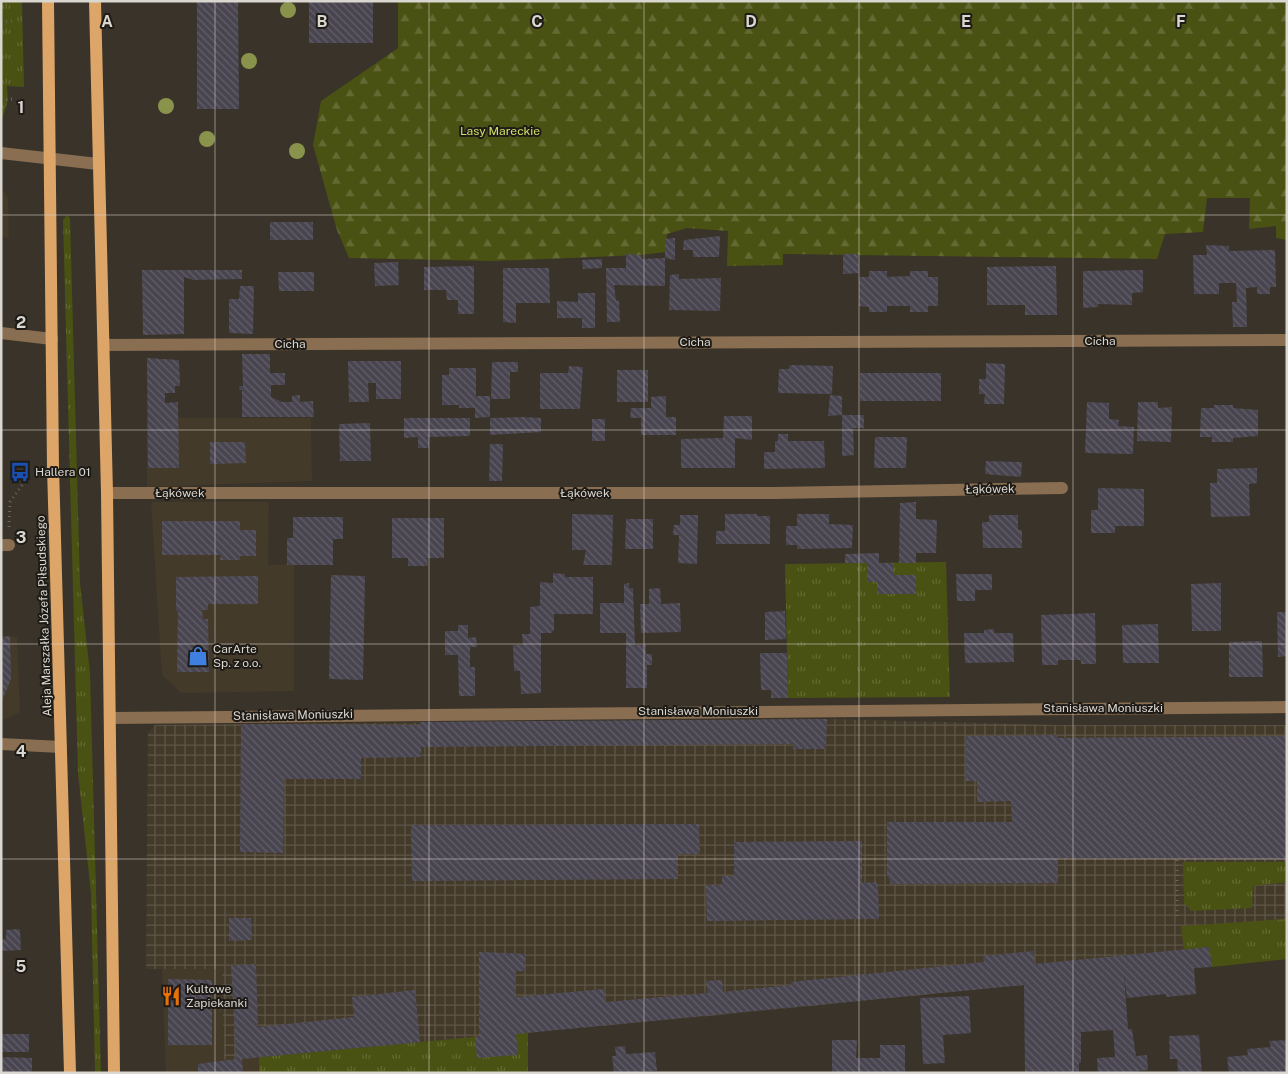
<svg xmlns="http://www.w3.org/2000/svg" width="1288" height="1074" viewBox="0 0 1288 1074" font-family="'Public Sans',sans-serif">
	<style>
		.built { fill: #443a2a }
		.industrial { fill: url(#industrial-grid) }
		.grass { fill: url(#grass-tufts) }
		.forest { fill: url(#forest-firs) }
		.building { fill: url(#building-back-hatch) }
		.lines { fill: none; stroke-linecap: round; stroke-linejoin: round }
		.path { stroke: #6a645b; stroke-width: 3; stroke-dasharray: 1 4; stroke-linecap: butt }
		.minor { stroke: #896e51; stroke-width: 12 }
		.major { stroke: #dea569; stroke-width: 12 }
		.tree { fill: #8a934b }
		.grid { fill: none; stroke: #dad6d0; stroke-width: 1; stroke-opacity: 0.55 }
		.labels { text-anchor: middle; stroke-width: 4; stroke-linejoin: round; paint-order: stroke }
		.park-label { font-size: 12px; fill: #cde166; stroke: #1e1b17 }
		.street-label { font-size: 12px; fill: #dad6d0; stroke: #1e1b17 }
		.poi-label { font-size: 12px; fill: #dad6d0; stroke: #1e1b17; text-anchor: start }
		.grid-label { font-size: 16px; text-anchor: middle; font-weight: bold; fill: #dad6d0; stroke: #1e1b17; stroke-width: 4; stroke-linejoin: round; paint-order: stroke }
	</style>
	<defs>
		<pattern id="industrial-grid" width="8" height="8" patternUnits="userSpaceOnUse" patternTransform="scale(1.25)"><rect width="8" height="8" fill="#443a2a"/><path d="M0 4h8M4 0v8" fill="none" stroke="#5e5648"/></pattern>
		<pattern id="grass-tufts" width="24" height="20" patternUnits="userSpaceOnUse" patternTransform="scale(1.25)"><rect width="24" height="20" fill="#495212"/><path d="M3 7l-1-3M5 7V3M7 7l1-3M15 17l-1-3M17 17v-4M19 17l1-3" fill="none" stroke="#636a33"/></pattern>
		<pattern id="forest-firs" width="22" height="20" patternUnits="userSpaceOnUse" patternTransform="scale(1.25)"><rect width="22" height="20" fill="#495212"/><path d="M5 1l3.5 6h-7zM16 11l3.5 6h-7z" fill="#636a33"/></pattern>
		<pattern id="building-back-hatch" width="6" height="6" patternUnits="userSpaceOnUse" patternTransform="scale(1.25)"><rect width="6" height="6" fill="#494550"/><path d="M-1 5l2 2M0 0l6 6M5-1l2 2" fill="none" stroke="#635f68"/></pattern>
	</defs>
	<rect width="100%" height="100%" fill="#393329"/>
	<g class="built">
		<polygon points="1,189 8,197 9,238 1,237"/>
		<polygon points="147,418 311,418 312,481 147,487"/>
		<polygon points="151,502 269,502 268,565 294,564 294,691 181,693 162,675"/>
		<polygon points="1,636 17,637 20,712 3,720"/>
		<polygon points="162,969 222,969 224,1060 259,1057 259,1073 166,1073"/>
	</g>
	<polygon class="industrial" points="827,719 1058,725 1287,725 1287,959 678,1019 224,1060 222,969 146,969 148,733 155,725"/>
	<g class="grass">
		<polygon points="1,1 22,1 24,87 7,86 8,100 1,123"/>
		<polygon points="67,215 70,218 80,583 90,673 101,1073 95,1073 91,894 78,773 63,220"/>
		<polygon points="946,562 950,697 788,698 785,564"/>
		<polygon points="1183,862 1287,862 1287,882 1253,886 1252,908 1191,911 1184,903"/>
		<polygon points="1287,919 1287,959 1212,967 1209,947 1184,950 1181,926"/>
		<polygon points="528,1032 528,1073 259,1073 259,1057"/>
	</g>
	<polygon class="forest" points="398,1 1287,1 1287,240 1276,238 1276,226 1249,229 1250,198 1207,198 1203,232 1165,234 1157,259 783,254 783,265 727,266 728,231 687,228 667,234 665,252 641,255 493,261 349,258 337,230 313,145 321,101 398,48"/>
	<g class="building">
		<polygon points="197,1 238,1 239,109 197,109"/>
		<rect x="309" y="1" width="64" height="42"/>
		<rect x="270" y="222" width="43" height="18"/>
		<polygon points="720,236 719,257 693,257 693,250 683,250 684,240"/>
		<polygon points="675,238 675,260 665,258 665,239"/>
		<polygon points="1206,245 1229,246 1229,251 1275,250 1276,287 1270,287 1270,294 1257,294 1257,287 1246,288 1247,327 1233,327 1232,302 1237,302 1236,283 1219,283 1219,294 1194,294 1193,255 1207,255"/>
		<polygon points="626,254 641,255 642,259 665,258 665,286 614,285 616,301 619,300 620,322 607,322 606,268 626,268"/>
		<polygon points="843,254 858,254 859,273 843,274"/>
		<polygon points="602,259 602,268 583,269 582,260"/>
		<polygon points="398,262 399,285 375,286 374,263"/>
		<polygon points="474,266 474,314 458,314 458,300 447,300 446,290 424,290 424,267"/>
		<polygon points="1056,266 1057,315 1025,315 1025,305 987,305 987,267"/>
		<polygon points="503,268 549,268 550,303 516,303 516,323 503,322"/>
		<polygon points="142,270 242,270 242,279 193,280 184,277 184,334 143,335"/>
		<polygon points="1143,270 1143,292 1132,293 1132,305 1098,304 1098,307 1083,308 1083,271"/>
		<polygon points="869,271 887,271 887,277 910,276 910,271 928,271 928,277 938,277 938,306 928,306 928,312 910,312 910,306 887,306 887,312 869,312 869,307 859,306 859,277 869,277"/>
		<polygon points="278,272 314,272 314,291 279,291"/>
		<polygon points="679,274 679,279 721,278 720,311 669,310 670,275"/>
		<polygon points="240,286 254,286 253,334 229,333 229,299 239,299"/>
		<polygon points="578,293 595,293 595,328 582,328 582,318 557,318 557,301 578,302"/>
		<polygon points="242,354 270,354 270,373 285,373 285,385 271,385 271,397 282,402 292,402 292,396 300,395 300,402 313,401 314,417 242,417 242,390 240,390 239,386 243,386"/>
		<polygon points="147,358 179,360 180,386 175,386 175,393 165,393 165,403 178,402 179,468 148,468"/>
		<polygon points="348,361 401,361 401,399 376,399 376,383 368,383 369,402 349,402"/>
		<polygon points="492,362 518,362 518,372 510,372 510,399 491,399"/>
		<polygon points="986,363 1005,364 1004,404 984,404 985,394 979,394 979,379 986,379"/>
		<polygon points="790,365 833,366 832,394 778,393 779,369 789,369"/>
		<polygon points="569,366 583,367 580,409 540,409 540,373 568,373"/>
		<polygon points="449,368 476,368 476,396 490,396 490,417 475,418 475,408 459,408 459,405 442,405 442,375 449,375"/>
		<rect x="617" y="370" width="31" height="32"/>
		<rect x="860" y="373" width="81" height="28"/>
		<polygon points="830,395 842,396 842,415 828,416"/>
		<polygon points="666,396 666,417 676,417 676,435 641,435 641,418 630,418 631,408 651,408 651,397"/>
		<polygon points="1087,402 1109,403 1109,419 1119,420 1118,426 1134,427 1133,454 1085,453"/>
		<polygon points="1138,402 1158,402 1158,408 1172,407 1171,442 1137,441"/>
		<polygon points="1214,405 1233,405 1233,408 1258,410 1258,436 1233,438 1233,442 1212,442 1212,437 1200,437 1201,408 1214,408"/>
		<polygon points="842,415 864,415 864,428 853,428 854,455 842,456"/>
		<polygon points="724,416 752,416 752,440 735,438 735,468 681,468 681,439 723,438"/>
		<polygon points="522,417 541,418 541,432 490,435 490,418"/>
		<polygon points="404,418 470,418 470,436 429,437 429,448 418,448 418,437 404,438"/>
		<rect x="592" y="419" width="13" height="22"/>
		<polygon points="370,423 371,461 340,461 339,424"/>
		<polygon points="778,434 788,434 788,441 824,441 825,468 764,469 764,452 775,452 775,441 778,441"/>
		<polygon points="875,437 907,437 906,468 874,468"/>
		<polygon points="210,442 245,442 246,463 210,464"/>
		<polygon points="490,444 503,444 502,481 489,481"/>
		<polygon points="986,461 1022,462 1021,477 985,474"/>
		<polygon points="1257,468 1257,483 1249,484 1250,516 1211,517 1210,483 1217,483 1217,469"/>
		<polygon points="1098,488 1144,489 1144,526 1115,526 1115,533 1091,533 1091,510 1098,510"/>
		<polygon points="916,502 916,519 937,520 936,553 916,553 916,563 899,563 900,503"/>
		<polygon points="572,514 613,515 612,565 583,565 586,550 572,550"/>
		<polygon points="725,514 757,514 757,516 770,516 770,544 716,544 716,531 725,531"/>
		<polygon points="797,514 829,514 829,524 853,525 852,548 797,549 797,545 786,545 786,526 797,526"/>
		<polygon points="680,515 698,515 697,564 678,563 679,535 673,535 674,525 680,525"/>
		<polygon points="989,515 1018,515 1018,530 1022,530 1022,548 983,548 982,522 989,522"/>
		<polygon points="293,517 343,517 343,539 333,539 333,565 287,565 287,538 293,538"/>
		<polygon points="392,518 444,518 444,558 427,558 428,566 408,566 408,558 392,558"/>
		<polygon points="626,519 653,519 653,549 625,549"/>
		<polygon points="162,521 240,521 240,530 256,530 256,556 240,556 240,560 220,560 221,555 162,555"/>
		<polygon points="879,553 879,563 894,563 894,575 916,575 916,594 877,594 877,582 867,582 867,563 845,563 845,554"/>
		<polygon points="553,573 565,574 565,577 593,577 593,614 554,614 554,630 551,633 541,633 541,693 521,694 520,671 514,671 513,645 523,645 522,634 530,634 530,607 540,606 540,582 553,583"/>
		<polygon points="956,574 992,574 992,590 975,590 975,601 957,601"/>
		<polygon points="331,575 365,576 363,680 329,679"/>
		<polygon points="258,576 258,604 208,604 208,610 202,610 203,619 208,619 209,672 177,672 178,610 176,611 176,577"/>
		<polygon points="629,583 629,588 633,588 635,645 646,645 646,654 652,654 652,665 647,665 647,688 626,688 626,633 600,633 600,603 624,603 624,584"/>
		<polygon points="1221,583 1221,631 1192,631 1191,584"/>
		<polygon points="660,588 661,604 680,603 681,632 641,633 640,604 649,604 649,589"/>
		<polygon points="785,611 786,639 765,640 765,612"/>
		<polygon points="1277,612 1287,612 1287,656 1278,657"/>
		<polygon points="1095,613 1096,664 1081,664 1081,660 1058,660 1058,665 1042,665 1041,615"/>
		<polygon points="1158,624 1159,663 1123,663 1122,625"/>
		<polygon points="458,625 468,625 468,638 476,637 477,647 470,647 470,667 475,667 475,696 459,696 458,655 445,655 445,631 458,631"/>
		<polygon points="994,629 994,633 1013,633 1014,662 965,663 964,633 984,633 984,630"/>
		<polygon points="10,636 11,679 1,703 1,637"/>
		<polygon points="1262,641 1263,677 1229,677 1229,642"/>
		<polygon points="760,653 787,653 788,698 771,698 771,690 761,690"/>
		<polygon points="827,719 826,749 793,749 794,744 421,747 421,757 361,758 361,779 284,779 283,853 240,852 241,724 420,725 420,722"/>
		<polygon points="1058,735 1058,738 1287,736 1287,859 1058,858 1058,883 891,884 887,874 887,822 1012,822 1011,801 977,802 977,781 966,781 966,736"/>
		<polygon points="699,824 700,854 678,854 678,879 536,880 535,859 535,880 412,881 411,825"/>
		<polygon points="862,841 862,883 876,882 878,886 879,919 707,921 706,885 722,885 722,876 734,876 734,842"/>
		<polygon points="229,918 251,918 252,940 229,941"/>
		<polygon points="20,929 21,950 1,951 1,940 6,939 6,930"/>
		<polygon points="1209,947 1212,967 1194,968 1196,994 1166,997 1166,994 1127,998 1124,975 1128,1029 1132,1029 1136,1056 1147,1055 1148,1070 1138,1071 1138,1073 1098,1073 1097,1058 1115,1057 1113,1030 1081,1032 1081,1063 1079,1063 1079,1073 1025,1073 1024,985 516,1034 518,1055 477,1058 475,1037 479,1036 479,952 525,954 525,971 515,971 516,997 604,989 606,1002 708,993 706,981 722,980 723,992 792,985 791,982 984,962 983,956 1033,951 1035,964"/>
		<polygon points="256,964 258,1027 354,1017 352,997 415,990 420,1042 242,1059 243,1073 198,1073 198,1064 236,1059 231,965"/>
		<polygon points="168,979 212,980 212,1045 168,1045"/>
		<polygon points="969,996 971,1033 943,1035 945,1063 923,1064 920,998"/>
		<rect x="1" y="1034" width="28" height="18"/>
		<polygon points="1199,1035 1202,1073 1178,1073 1177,1059 1170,1059 1169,1036"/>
		<polygon points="832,1040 857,1040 856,1058 880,1058 880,1045 905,1045 905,1073 832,1073"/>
		<polygon points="1287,1040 1287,1073 1229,1073 1227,1057 1248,1055 1247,1049 1271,1047 1269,1041"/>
		<polygon points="625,1046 626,1054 655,1052 657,1071 614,1073 612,1056 616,1056 615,1047"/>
		<polygon points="1,1057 32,1058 32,1073 1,1073"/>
	</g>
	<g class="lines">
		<g class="path">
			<polyline points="1,22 12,21"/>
			<polyline points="1,100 13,99"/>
			<polyline points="9,527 10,502 28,477"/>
			<polyline points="1177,860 1177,918"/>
		</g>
		<g class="minor">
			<polyline points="1,153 98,164"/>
			<polyline points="1,333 52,339"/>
			<polyline points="104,345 1287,340"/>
			<polyline points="107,493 775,493 1062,488"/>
			<polyline points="1,545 9,545"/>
			<polyline points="110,718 1287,707"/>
			<polyline points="1,744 61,747"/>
		</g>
		<g class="major">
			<polyline points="48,1 53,467 70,1073"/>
			<polyline points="95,1 107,493 114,1073"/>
		</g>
	</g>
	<g class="tree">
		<circle cx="288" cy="10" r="8"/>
		<circle cx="249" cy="61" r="8"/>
		<circle cx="166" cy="106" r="8"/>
		<circle cx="207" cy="139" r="8"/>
		<circle cx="297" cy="151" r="8"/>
	</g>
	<path class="grid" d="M215,1V1073M429,1V1073M644,1V1073M859,1V1073M1073,1V1073M1,215H1287M1,430H1287M1,644H1287M1,859H1287"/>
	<defs>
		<symbol id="bus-bare" viewBox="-9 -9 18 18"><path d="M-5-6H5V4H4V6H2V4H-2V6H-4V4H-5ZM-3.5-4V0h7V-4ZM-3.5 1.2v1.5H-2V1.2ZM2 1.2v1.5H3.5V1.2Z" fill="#1a4fb4" stroke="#1e1b17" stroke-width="2.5" paint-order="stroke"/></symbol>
		<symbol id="shop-bare" viewBox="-9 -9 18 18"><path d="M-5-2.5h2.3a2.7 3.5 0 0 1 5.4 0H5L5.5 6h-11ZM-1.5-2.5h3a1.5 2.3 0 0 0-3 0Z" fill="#3f7fe0" stroke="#1e1b17" stroke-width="2.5" paint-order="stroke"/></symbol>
		<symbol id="restaurant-bare" viewBox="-9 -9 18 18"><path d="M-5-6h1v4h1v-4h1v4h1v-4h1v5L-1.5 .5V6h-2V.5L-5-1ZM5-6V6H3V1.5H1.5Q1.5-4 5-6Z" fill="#e8710a" stroke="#1e1b17" stroke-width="2.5" paint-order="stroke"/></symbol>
	</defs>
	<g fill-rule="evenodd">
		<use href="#bus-bare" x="6" y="458" width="28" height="28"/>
		<use href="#shop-bare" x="184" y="642" width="28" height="28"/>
		<use href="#restaurant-bare" x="157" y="982" width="28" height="28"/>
	</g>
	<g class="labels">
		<g class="park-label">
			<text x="500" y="135">Lasy Mareckie</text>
		</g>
		<g class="street-label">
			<text x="1100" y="345">Cicha</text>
			<text x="695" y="346">Cicha</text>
			<text x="290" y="348">Cicha</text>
			<text transform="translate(990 489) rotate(-1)" y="4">Łąkówek</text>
			<text x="180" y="497">Łąkówek</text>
			<text x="585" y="497">Łąkówek</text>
			<text transform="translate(44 616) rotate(-92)" y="4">Aleja Marszałka Józefa Piłsudskiego</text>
			<text x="1103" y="712">Stanisława Moniuszki</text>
			<text x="698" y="715">Stanisława Moniuszki</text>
			<text transform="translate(293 715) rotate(-1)" y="4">Stanisława Moniuszki</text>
		</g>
		<g class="poi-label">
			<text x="35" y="476">Hallera 01</text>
			<text x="213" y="653">CarArte<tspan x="213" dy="14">Sp. z o.o.</tspan></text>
			<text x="186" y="993">Kultowe<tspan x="186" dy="14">Zapiekanki</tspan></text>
		</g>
	</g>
	<g class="grid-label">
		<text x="107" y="27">A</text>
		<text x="322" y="27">B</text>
		<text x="537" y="27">C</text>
		<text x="751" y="27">D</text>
		<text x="966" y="27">E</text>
		<text x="1181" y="27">F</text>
		<text x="21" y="113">1</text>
		<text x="21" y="328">2</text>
		<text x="21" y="543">3</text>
		<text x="21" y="757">4</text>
		<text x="21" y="972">5</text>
	</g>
	<rect width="1288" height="1074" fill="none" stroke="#dad6d0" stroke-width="5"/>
</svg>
